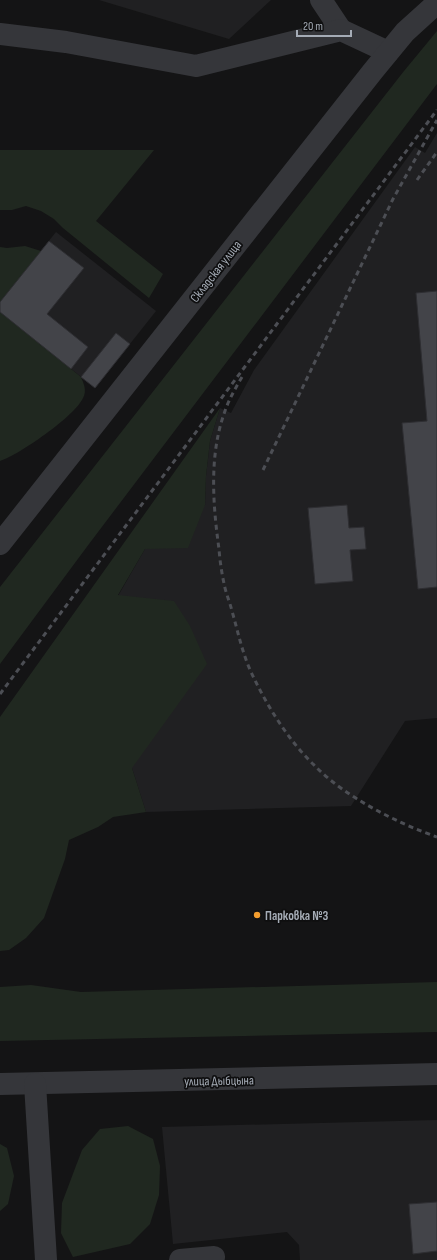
<svg xmlns="http://www.w3.org/2000/svg" width="437" height="1260" viewBox="0 0 437 1260" font-family="'Sofia Sans Condensed',sans-serif">
	<style>
		.built { fill: #202022 }
		.green { fill: #202820 }
		.building { fill: #434449; stroke: #2e2e32 }
		.lines { fill: none; stroke-linecap: round; stroke-linejoin: round }
		.minor { stroke: #35363a; stroke-width: 22 }
		.rail { stroke: #4c4e54; stroke-width: 3; stroke-dasharray: 5 4; stroke-linecap: butt }
		.poi-dot { fill: #f39d2e; stroke: #0f0f10; stroke-width: 1.5 }
		.labels { text-anchor: middle; stroke-width: 3.5; stroke-linejoin: round; paint-order: stroke }
		.street-label { font-size: 13px; fill: #a5acb6; stroke: #0f0f10 }
		.poi-label { font-size: 13px; font-weight: bold; fill: #a5acb6; stroke: #0f0f10; text-anchor: start }
	</style>
	<rect width="100%" height="100%" fill="#141415"/>
	<g class="built">
		<polygon points="99,0 271,0 229,39"/>
		<polygon points="437,133 437,718 405,721 351,806 146,812 132,768 118,596 145,549 205,505 206,476 210,441 220,408 231,413 254,370 415,147 425,153"/>
		<polygon points="56,232 156,311 95,388 0,312 0,302"/>
		<polygon points="437,1120 437,1260 300,1260 299,1245 287,1232 173,1244 162,1127"/>
	</g>
	<g class="green">
		<polygon points="437,31 437,84 89,544 0,664 0,587 404,71"/>
		<polygon points="0,150 154,150 96,221 163,274 149,298 63,228 54,219 41,211 26,206 12,210 0,210"/>
		<polygon points="25,246 41,251 0,302 0,247 7,248"/>
		<path d="M0,312L81,377C84,384 87,391 83,398C75,416 19,455 0,461Z"/>
		<polygon points="220,408 210,441 206,476 205,505 188,548 145,549 118,595 174,601 190,626 207,664 132,768 146,812 113,817 98,827 69,840 65,859 44,918 26,938 9,950 0,951 0,717"/>
		<polygon points="437,982 437,1032 0,1041 0,987 31,985 81,992"/>
		<polygon points="128,1126 153,1139 160,1166 159,1195 150,1224 130,1244 73,1257 61,1233 62,1203 82,1150 100,1129"/>
		<polygon points="0,1144 7,1148 14,1176 8,1204 0,1211"/>
	</g>
	<g class="building">
		<polygon points="49,241 84,268 47,314 88,347 71,369 0,312 0,302"/>
		<polygon points="437,291 437,587 418,589 402,423 427,421 416,293"/>
		<polygon points="116,333 130,344 95,388 81,377"/>
		<polygon points="347,505 349,528 364,527 366,549 350,550 353,581 315,584 308,508"/>
		<polygon points="437,1202 437,1251 413,1254 409,1204"/>
	</g>
	<g class="lines">
		<g class="minor">
			<polyline points="321,0 341,30"/>
			<polyline points="0,34 66,42 196,66 341,30 388,52"/>
			<polyline points="0,544 373,71 405,32 437,3"/>
			<polyline points="0,1084 437,1074"/>
			<polyline points="35,1084 46,1260"/>
			<polyline points="180,1260 214,1257"/>
		</g>
		<g class="rail">
			<polyline points="417,180 437,152"/>
			<path d="M242,377C235,389 228,401 224,414C209,456 213,506 219,549C220,562 222,575 225,588C227,596 230,603 232,611C238,632 242,652 251,672C267,706 288,740 315,766C345,797 397,823 437,837"/>
			<polyline points="263,470 393,199 437,120"/>
			<polyline points="0,694 437,110"/>
		</g>
	</g>
	<circle class="poi-dot" cx="257" cy="915" r="4"/>
	<g class="labels">
		<g class="street-label">
			<text transform="translate(215 271) rotate(-52)" y="5">Складская улица</text>
			<text transform="translate(219 1080) rotate(-1)" y="5">улица Дыбцына</text>
		</g>
		<g class="poi-label">
			<text x="265" y="920">Парковка №3</text>
		</g>
	</g>
	<path d="M297 30v6h54v-6" fill="none" stroke="#a5acb6" stroke-width="2"/>
	<text x="303" y="30" font-size="12" fill="#a5acb6" stroke="#0f0f10" stroke-width="3" paint-order="stroke">20 m</text>
</svg>
